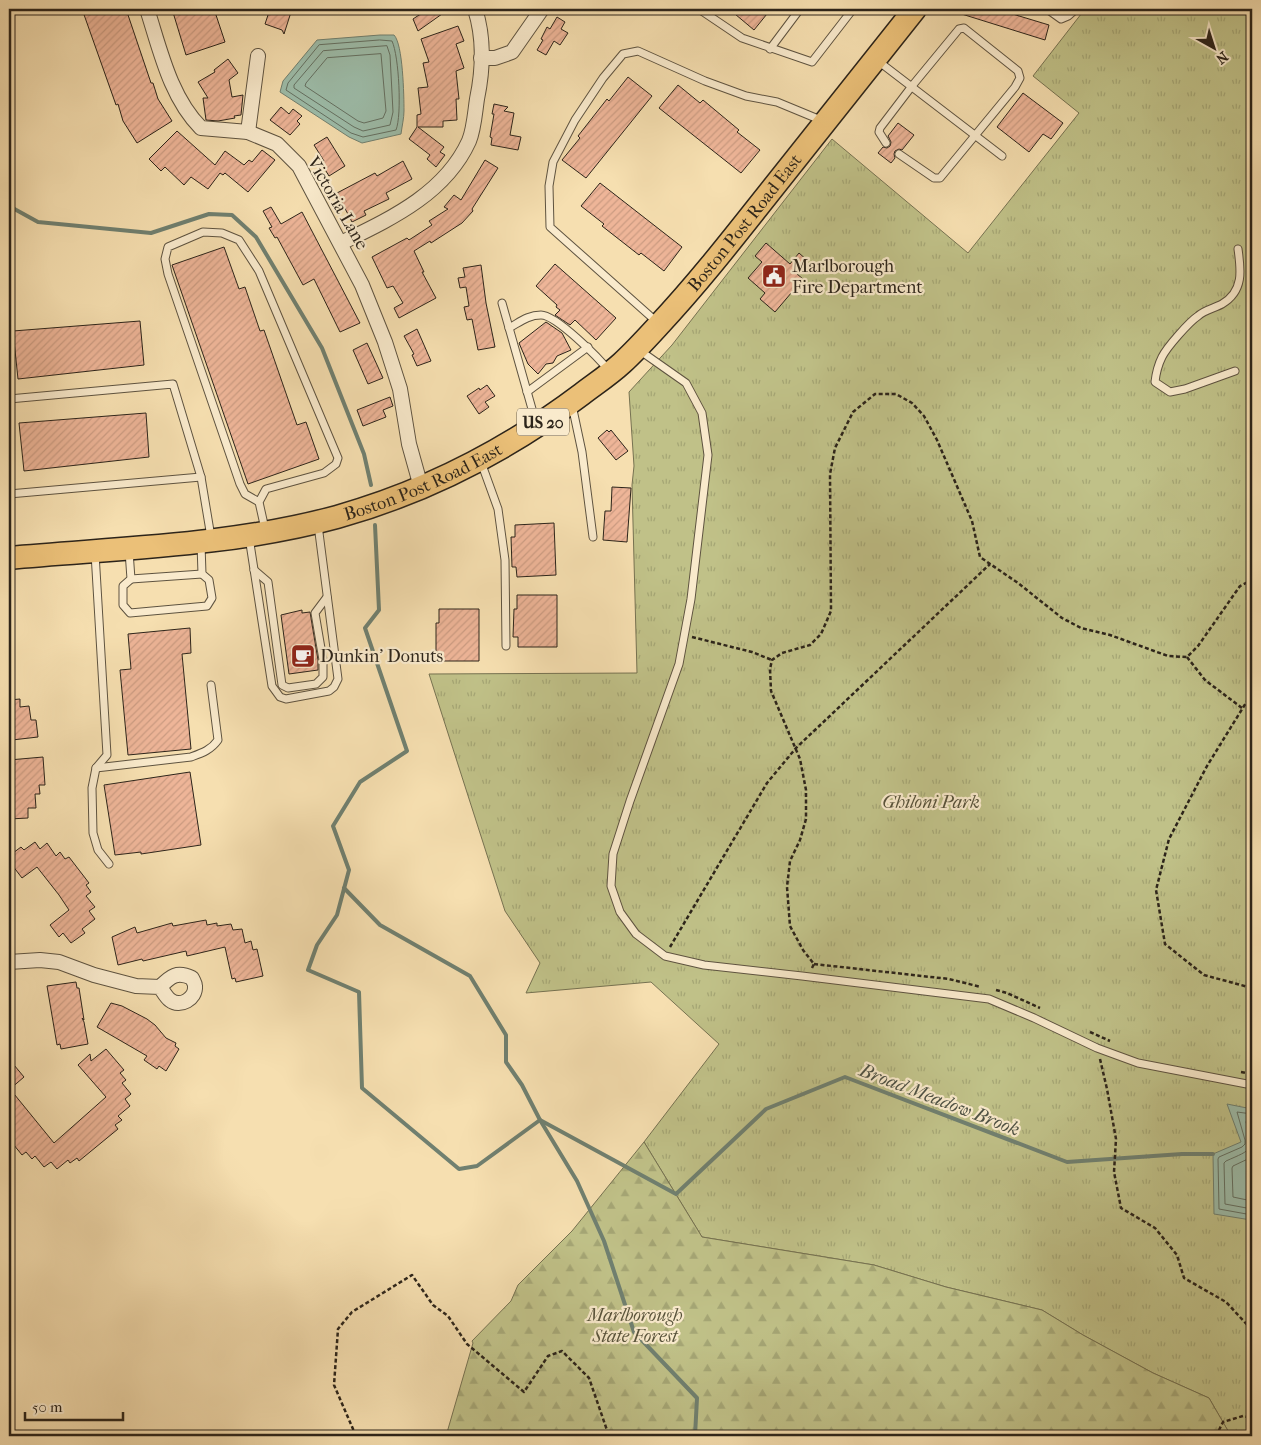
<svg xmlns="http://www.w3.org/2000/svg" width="1261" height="1445" viewBox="0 0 1261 1445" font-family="'IM FELL French Canon',serif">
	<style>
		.grass { fill: url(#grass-tufts); stroke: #767251 }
		.forest { fill: url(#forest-firs); stroke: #767251 }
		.water { fill: #9dbdaa; stroke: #708070 }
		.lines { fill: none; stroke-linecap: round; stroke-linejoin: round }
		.shore { stroke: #647062; stroke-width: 1 }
		.stream { stroke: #708070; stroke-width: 4 }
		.building { fill: url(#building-hatch); stroke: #2c241a }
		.lane-casing { stroke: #5e5340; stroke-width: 9 }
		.street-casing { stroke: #5e5340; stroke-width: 16 }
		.primary-casing { stroke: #2c241a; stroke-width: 25 }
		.path { stroke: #2c241a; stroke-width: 2.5; stroke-dasharray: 4 2.5; stroke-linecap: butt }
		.lane { stroke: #f9eacc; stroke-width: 7 }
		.street { stroke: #f9eacc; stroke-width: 14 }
		.primary { stroke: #ebc078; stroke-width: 22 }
		.labels { text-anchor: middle; stroke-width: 4.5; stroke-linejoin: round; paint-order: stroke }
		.shield { fill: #f9eacc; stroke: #6a5f4f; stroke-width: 1 }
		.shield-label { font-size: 16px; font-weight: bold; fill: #2c241a }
		.street-label { font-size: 18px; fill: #2c241a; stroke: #f9eacc }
		.poi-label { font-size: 18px; fill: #2c241a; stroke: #f9eacc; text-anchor: start }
		.park-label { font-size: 18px; font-style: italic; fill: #58533b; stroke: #f9eacc }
		.water-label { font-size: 19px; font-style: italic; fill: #4e5245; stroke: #f9eacc }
	</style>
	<defs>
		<pattern id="grass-tufts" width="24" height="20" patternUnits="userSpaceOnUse" patternTransform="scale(1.25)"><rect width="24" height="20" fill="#c0c188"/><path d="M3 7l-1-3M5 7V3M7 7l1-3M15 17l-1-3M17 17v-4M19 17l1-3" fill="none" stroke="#a5a675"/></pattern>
		<pattern id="forest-firs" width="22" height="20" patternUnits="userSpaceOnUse" patternTransform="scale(1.25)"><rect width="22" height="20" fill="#c0c188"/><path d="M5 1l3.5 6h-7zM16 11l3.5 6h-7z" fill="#a5a675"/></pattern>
		<pattern id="building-hatch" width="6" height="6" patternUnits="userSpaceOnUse" patternTransform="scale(1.25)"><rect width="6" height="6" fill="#eeb598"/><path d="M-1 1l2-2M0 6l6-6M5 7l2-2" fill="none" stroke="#cc9c82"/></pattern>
	</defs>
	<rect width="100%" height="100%" fill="#f6dfb0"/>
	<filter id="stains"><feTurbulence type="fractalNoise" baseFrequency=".004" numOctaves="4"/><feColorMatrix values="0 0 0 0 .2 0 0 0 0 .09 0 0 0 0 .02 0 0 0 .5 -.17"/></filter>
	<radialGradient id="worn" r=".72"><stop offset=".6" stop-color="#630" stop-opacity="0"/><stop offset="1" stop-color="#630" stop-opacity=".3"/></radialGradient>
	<polygon class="grass" points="1085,9 1252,9 1252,1436 1231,1436 1209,1398 1153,1373 1083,1335 1042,1310 946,1287 874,1265 702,1237 644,1142 719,1044 651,982 526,993 540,963 505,911 429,674 637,673 632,485 634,466 629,392 672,345 832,139 968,253 1079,113 1033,76"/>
	<polygon class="forest" points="644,1142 702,1237 874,1265 946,1287 1042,1310 1083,1335 1153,1373 1209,1398 1231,1436 446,1436 473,1343 472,1341 511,1301 518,1285 572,1231"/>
	<g class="water">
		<path d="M380,35H394C403,44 404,96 404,111C404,118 402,126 401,134L362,143L349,137L280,92L283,81L317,40Z"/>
		<polygon points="1227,1104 1252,1109 1251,1220 1214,1214 1213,1154 1241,1142"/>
	</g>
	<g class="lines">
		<g class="shore">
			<path d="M380,40L392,41C399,56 402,115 396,130L363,137L351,133L286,90L288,83L319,45Z"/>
			<polygon points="387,46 390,55 393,112 390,125 363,131 354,127 294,88 294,85 323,51"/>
			<polygon points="381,54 386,111 383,118 364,123 358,121 305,86 306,83 327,58"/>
			<polyline points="1252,1114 1237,1112 1245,1140 1245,1144 1242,1147 1219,1157 1218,1159 1219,1209 1252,1215"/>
			<path d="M1252,1120H1247L1246,1122C1254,1151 1253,1149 1226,1161L1224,1163L1225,1204L1252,1209"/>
			<polyline points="1252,1157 1233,1166 1232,1168 1233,1197 1252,1201"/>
		</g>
		<g class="stream">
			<polyline points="9,206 38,222 151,233 209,214 232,215 256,237 322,348 364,454 371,485"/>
			<polyline points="375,525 379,610 365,628 407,751 360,782 333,826 349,870 337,915 317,945 308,970 359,992 362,1088 459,1169 477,1166 540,1120 676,1194 766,1109 845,1077 1067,1162 1182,1154 1213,1154"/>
			<polyline points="344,888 380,925 470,976 506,1035 506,1062 522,1085 540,1120 577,1181 604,1241 634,1332 697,1398 695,1436"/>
		</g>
	</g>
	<g class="building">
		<polygon points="82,9 126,9 151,83 153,83 158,99 172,121 137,143 123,121 118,104 116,105"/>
		<polygon points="172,9 214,9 225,42 186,55"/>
		<polygon points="270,9 292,9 284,34 282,30 265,24"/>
		<polygon points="428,9 449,9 418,31 413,19"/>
		<polygon points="729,9 771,9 754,30"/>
		<polygon points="953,9 996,9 1049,25 1045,40 952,11"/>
		<polygon points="557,17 565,22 561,29 568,33 560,45 554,41 546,55 537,50 543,40 541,39 547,27 550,29"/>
		<polygon points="458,26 464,41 456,44 464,68 456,71 459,99 456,99 457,120 443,121 443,127 418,127 444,147 440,152 445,155 436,167 427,159 430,155 409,139 417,127 417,115 421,114 418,88 428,87 423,63 429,62 421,39"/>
		<polygon points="228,59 238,73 229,80 232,97 243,95 241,115 234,116 235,118 218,121 206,120 203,98 208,98 198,82 215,72 214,70"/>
		<polygon points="628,77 652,96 586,178 562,160 580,138 578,136 607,99 609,101"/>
		<polygon points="678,85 700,103 703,100 739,130 737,132 760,150 741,173 659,108"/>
		<polygon points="1023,93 1063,123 1051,139 1043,134 1029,152 997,127"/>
		<polygon points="494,104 508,107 504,111 514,113 510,135 521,137 518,150 491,145 492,138 490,137 494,114 492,114"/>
		<polygon points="281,107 289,114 293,109 302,116 297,121 300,124 290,135 270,120"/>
		<polygon points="898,123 914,135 902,150 899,149 895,151 894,154 895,158 891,163 878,153 883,147 887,148 890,146 891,142 888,136"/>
		<polygon points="177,131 215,165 225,151 244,165 249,160 252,162 262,150 275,160 248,192 225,173 223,175 220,173 208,189 191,177 184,185 165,167 161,171 149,159"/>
		<polygon points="327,137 345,166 329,176 321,163 324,161 314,145"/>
		<polygon points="485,160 498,168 472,209 473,211 462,223 431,243 430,241 414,251 424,272 422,272 436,298 399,318 394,308 403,303 393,286 387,288 372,257 407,238 409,240 432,225 429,221 448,209 444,207 454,195 461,200"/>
		<polygon points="403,161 412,179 386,193 389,199 364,211 366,215 352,222 337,193 375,173 377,176"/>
		<polygon points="600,183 682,247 664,271 641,253 639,255 602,226 604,224 581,206"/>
		<polygon points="271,207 281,224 302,212 360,323 340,332 314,279 303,285 277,237 275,238 269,228 272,227 263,211"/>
		<polygon points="766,243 790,264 799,253 808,261 797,274 803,279 775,312 760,299 765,293 748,278 762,262 755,256"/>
		<polygon points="224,247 239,289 245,287 260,331 264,330 297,425 306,422 319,459 248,484 172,265"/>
		<polygon points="555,264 616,318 596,340 575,320 570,325 555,315 560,310 556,307 557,305 536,286"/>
		<polygon points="481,265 486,303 495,347 478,350 472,319 467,320 464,307 469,306 466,287 460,288 458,278 465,277 463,268"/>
		<polygon points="140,321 144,365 18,379 13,331"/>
		<polygon points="546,322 562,333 571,350 557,356 553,363 546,364 538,374 528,364 519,343"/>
		<polygon points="417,329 431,361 417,366 412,355 414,354 404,336"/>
		<polygon points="367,343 383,378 368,384 353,350"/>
		<polygon points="487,385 495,396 485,402 489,407 479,414 467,396 479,388 480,390"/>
		<polygon points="390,397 393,406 383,410 386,417 363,426 357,410"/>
		<polygon points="146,413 149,457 24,471 19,423"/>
		<polygon points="607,430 609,432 611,430 628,451 616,460 598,438"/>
		<polygon points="612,487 631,488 627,542 603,540 605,511 611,511"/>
		<polygon points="554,523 556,575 517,577 516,567 512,567 511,537 515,537 515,525"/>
		<polygon points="517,595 557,595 557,647 518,647 518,637 513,637 514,609 517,609"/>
		<polygon points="439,609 479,609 479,661 440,661 440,652 436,652 436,623 439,623"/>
		<polygon points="302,610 302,613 310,612 318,660 318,670 289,674 281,615"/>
		<polygon points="190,628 191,653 182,654 191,749 128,755 120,670 131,669 128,634"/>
		<polygon points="20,699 20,707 29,706 31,720 36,720 38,737 12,740 9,700"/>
		<polygon points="43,757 45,785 39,785 40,794 35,794 36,808 28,808 28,818 9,819 9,760"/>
		<polygon points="190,772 201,845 141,854 141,852 115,855 104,785"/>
		<polygon points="35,842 40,849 47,843 56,856 60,852 65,859 69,857 89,883 86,885 91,892 86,896 95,907 89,911 95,919 82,929 85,933 71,943 63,933 59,937 50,925 69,910 59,895 37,867 22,878 9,861 9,856 21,847 24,850"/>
		<polygon points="206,920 207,925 217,923 217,926 231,924 233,930 242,929 245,943 251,941 253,950 257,949 263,976 236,982 235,978 232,979 225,947 187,956 186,951 143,961 142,959 118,965 112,937 135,927 137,933 172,923 173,926"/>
		<polygon points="76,982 77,988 79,988 84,1020 82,1018 84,1022 88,1044 61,1049 60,1044 57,1045 47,986"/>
		<polygon points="111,1003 122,1006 147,1019 155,1025 166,1038 176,1043 175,1046 179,1049 166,1071 159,1066 157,1069 144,1060 147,1056 97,1027"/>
		<polygon points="106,1049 124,1070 120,1073 126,1080 122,1083 131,1094 125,1099 130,1106 118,1116 122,1120 115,1125 118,1129 79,1161 77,1158 70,1163 68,1160 57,1169 51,1162 44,1167 35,1156 32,1159 26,1152 22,1155 9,1139 9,1059 24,1077 10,1089 54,1143 106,1097 78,1065 90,1054 91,1061"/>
	</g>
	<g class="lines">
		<defs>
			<g id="lane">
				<polyline points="699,9 742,38 812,62 853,9"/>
				<polyline points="1047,9 1061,19 1068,16 1076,9"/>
				<polyline points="770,49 800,9"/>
				<polyline points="878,61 1002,156"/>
				<polyline points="886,143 879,132 880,128 912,86 959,29 964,28 1018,71 1020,78 1015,87 940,178 934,178 899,154"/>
				<polyline points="502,303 536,423"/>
				<polyline points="658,323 550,227 549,186 553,162 575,120 603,78 623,54 638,51 705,81 746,96 777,102 823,121"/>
				<path d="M509,328C520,322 528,315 541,315C556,315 599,358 609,371"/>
				<polyline points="639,350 686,383 702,413 708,455 691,599 679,664 630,801 613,854 611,886 620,912 636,934 665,956 704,965 802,976 989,999 1034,1018 1097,1048 1138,1063 1252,1085"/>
				<path d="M1235,371L1185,389L1170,392L1155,382C1156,373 1158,365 1162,357C1167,347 1189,322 1198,316C1204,310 1215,308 1222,304C1244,291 1241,270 1238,249"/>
				<polyline points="527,392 588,347"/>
				<polyline points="9,399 173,384 201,477 211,537"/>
				<polyline points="572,405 582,452 593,537"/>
				<polyline points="481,462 498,509 505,560 506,646"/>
				<polyline points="9,494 201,477"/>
				<polyline points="259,502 245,494 240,484 168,274 165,259 168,247 203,232 222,233 239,240 259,271 338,458 336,464 324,473 266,489 259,502 265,529"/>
				<polyline points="249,537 272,686 280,697 286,699 329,691 334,687 338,679 318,525"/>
				<polyline points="129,551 131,579 123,586 123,605 130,613 207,606 212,598 209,580 202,574 201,544"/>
				<polyline points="95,553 107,755 96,768 92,788 93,833 98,850 109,864"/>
				<polyline points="254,570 268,582 282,685 288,688 316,684 323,677 323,660 315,613 327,597"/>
				<polyline points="131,579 202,574"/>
				<path d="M96,768L191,757C202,753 211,750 218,740L211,685"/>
			</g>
			<g id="street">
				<path d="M147,9C160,49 170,97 201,128L248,132L277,144L299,166L362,285L385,342L400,389L409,444L421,487"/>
				<polyline points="481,58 495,58 512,52 542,9"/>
				<polyline points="248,132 258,56"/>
				<path d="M341,243C390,219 445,194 469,141C474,129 475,112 477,99C483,70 484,37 475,9"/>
				<path d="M9,962L40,960L59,962L94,975L136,986L160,987C163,991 166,997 170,1000C180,1008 196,999 195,986C195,983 193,981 192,978C177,971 171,976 160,987"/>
			</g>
			<g id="primary">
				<path id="s1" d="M9,558C118,548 231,546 337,517C426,492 509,449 582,394C595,384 609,375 622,363C634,352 646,339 657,327C699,282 734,237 772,189C819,129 868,69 915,9"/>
			</g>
		</defs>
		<use href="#lane" class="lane-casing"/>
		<use href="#street" class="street-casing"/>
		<use href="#primary" class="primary-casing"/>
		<g class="path">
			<polyline points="692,637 752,652 772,660"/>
			<polyline points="1187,657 1205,680 1242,708"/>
			<polyline points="1252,693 1207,766 1169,839 1156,890 1165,944 1204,975 1252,988"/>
			<polyline points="670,947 767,783 796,748 990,564"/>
			<polyline points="814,964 949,979 981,987"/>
			<polyline points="812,968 814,964 803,950 790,926 787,887 790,861 800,840 806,819 806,790 800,759 771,691 770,669 772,660 782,653 810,645 821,634 831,611 830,474 835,448 853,412 875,394 896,394 912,403 924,416 937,440 972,521 980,557 1018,583 1062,618 1081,628 1110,635 1168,656 1187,657 1198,646 1240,586 1252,580"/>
			<polyline points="996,990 1007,993 1040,1008"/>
			<polyline points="1090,1032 1110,1041"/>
			<polyline points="1100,1059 1107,1089 1116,1139 1114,1172 1121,1208 1155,1228 1177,1255 1184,1278 1226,1302 1252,1330"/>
			<polyline points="1241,1072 1252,1074"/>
			<polyline points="356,1436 334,1385 338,1329 352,1312 412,1275 433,1305 448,1316 467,1344 524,1392 548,1356 562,1351 589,1378 609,1436"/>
			<polyline points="1216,1436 1223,1422 1243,1416 1252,1418"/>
		</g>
		<use href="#lane" class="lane"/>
		<use href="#street" class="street"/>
		<use href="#primary" class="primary"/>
	</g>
	<defs>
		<symbol id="civic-square" viewBox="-11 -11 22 22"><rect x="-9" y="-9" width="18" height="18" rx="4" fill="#8f2418" stroke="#f9eacc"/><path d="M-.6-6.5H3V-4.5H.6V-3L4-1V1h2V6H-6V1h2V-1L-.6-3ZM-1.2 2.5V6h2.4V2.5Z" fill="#fff"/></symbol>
		<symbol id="cafe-square" viewBox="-11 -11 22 22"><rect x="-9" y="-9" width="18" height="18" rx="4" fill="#8f2418" stroke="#f9eacc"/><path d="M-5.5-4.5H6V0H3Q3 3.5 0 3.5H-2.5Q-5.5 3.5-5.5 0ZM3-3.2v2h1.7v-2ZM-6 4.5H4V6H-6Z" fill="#fff"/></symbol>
	</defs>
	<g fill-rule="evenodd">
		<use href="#civic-square" x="760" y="262" width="28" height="28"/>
		<use href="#cafe-square" x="289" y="642" width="28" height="28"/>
	</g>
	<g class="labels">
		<rect class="shield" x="517" y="408.5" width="52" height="27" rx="4"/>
		<g class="shield-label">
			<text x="543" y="428">US 20</text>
		</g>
		<g class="street-label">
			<text transform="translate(338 203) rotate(60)" y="6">Victoria Lane</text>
			<text dy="6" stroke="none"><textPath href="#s1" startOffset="844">Boston Post Road East</textPath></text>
			<text dy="6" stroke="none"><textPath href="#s1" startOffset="424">Boston Post Road East</textPath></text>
		</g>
		<g class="poi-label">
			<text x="792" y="272">Marlborough<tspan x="792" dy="21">Fire Department</tspan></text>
			<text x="320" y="662">Dunkin' Donuts</text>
		</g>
		<g class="park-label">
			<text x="931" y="808">Ghiloni Park</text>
			<text x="635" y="1321">Marlborough<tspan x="635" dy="21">State Forest</tspan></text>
		</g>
		<g class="water-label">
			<text transform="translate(940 1099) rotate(21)" y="7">Broad Meadow Brook</text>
		</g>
	</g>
	<rect width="1261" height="1445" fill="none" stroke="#f6dfb0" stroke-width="30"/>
	<rect x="10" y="10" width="1241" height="1425" fill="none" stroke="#2c241a" stroke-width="2.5"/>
	<rect x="15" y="15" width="1231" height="1415" fill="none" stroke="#2c241a"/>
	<g transform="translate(1214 48) rotate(141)" stroke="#f9eacc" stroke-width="4" paint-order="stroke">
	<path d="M0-4L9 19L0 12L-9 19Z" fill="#2c241a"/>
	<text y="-8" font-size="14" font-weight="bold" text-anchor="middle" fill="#2c241a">N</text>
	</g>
	<path d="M25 1412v8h98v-8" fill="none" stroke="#2c241a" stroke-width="2.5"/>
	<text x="32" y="1412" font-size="15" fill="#2c241a" stroke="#f9eacc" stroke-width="4" paint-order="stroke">50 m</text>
	<rect width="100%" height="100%" filter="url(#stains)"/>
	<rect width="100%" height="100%" fill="url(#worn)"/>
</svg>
